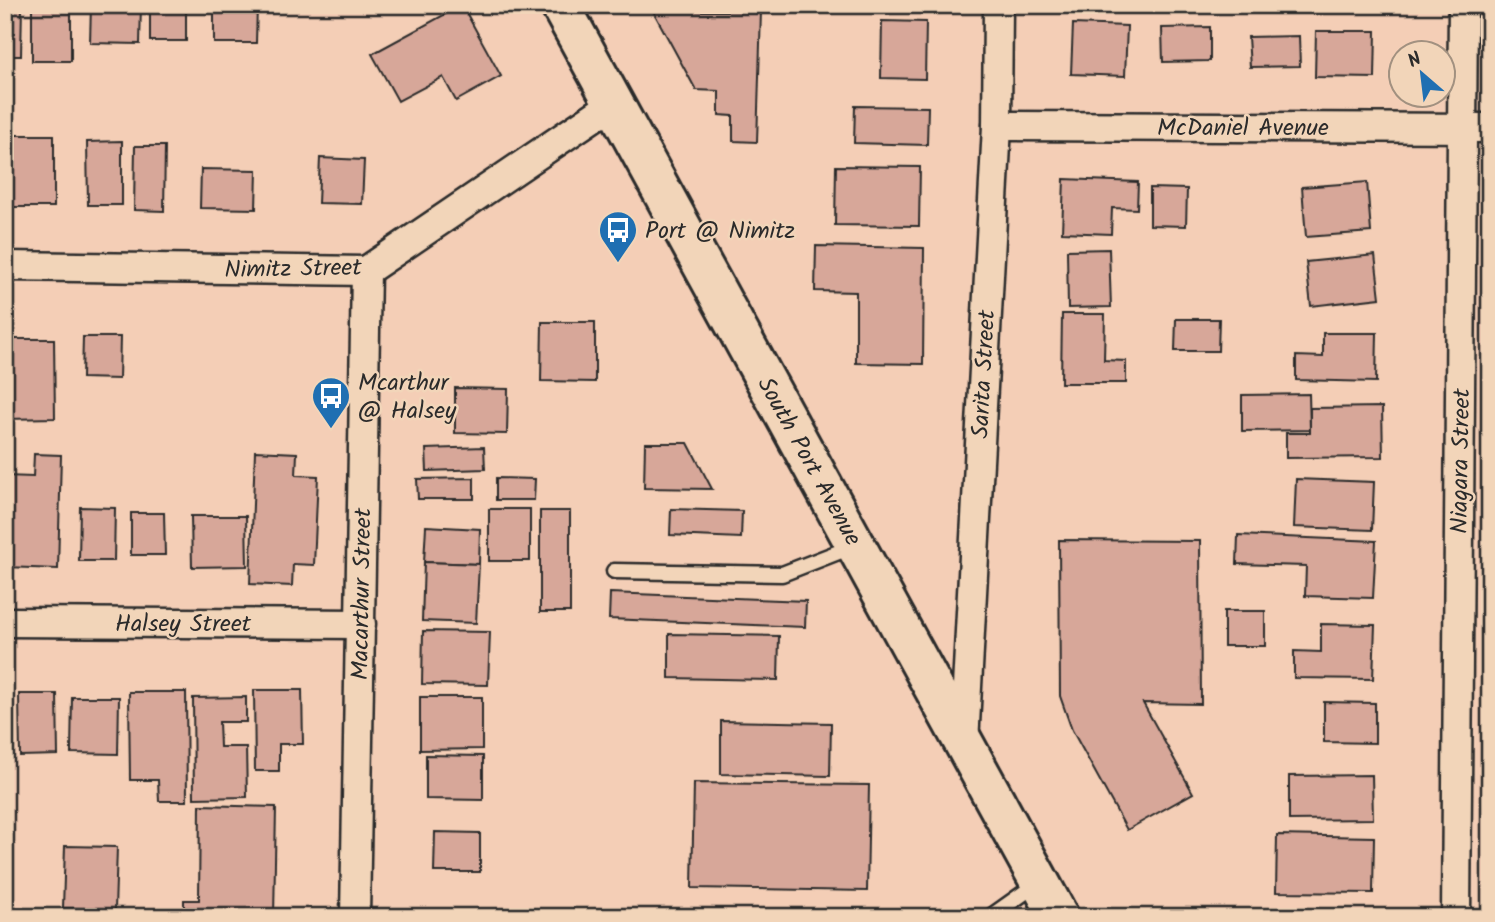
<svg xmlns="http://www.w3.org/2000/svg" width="1495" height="922" viewBox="0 0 1495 922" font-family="Kalam,sans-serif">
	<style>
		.building { fill: #d7a799; stroke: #2b2b2b; stroke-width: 2 }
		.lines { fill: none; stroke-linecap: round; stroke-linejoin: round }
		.lane-casing { stroke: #2b2b2b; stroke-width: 19 }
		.street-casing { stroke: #2b2b2b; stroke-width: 33 }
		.secondary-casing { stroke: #2b2b2b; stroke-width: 44 }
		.lane { stroke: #f2d5b9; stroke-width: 14 }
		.street { stroke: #f2d5b9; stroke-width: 28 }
		.secondary { stroke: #f2d5b9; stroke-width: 38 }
		.labels { text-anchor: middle; stroke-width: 5; stroke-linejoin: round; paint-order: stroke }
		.street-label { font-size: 24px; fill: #2b2b2b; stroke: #f2d5b9 }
		.poi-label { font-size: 24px; fill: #2b2b2b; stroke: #f2d5b9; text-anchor: start }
	</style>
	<rect width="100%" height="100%" fill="#f4ceb6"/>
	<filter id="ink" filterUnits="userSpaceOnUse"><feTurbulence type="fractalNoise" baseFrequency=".0143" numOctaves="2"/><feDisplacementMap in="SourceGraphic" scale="14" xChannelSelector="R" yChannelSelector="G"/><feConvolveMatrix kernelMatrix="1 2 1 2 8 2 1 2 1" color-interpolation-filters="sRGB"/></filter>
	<g filter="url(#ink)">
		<g class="building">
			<polygon points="5,5 22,5 21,56 5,56"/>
			<rect x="32" y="5" width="39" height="56"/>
			<polygon points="91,5 141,5 140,44 90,43"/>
			<rect x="150" y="5" width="36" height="36"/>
			<polygon points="214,5 257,5 256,43 214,43"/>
			<polygon points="462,5 501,76 456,101 443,77 398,101 372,54"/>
			<polygon points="1068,5 1117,5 1117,9 1068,8"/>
			<polygon points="653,11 761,11 757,142 733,141 733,116 719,115 719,91 696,90"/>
			<polygon points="882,21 926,22 925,79 881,78"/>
			<polygon points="1073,24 1127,26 1125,76 1071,74"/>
			<polygon points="1210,27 1210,61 1163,62 1162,28"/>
			<polygon points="1316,31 1376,31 1375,78 1315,77"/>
			<polygon points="1299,36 1300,66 1250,67 1248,37"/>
			<polygon points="855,106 928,107 927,145 854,143"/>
			<polygon points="8,135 54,135 54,207 9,207"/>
			<polygon points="122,141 122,205 88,205 87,142"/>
			<polygon points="135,146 165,146 164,211 134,210"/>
			<polygon points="320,158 364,160 362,204 318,203"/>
			<polygon points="836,166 920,167 919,226 835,225"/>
			<polygon points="201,169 257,170 256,209 200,208"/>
			<polygon points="1064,179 1138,182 1137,209 1112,208 1111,234 1062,232"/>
			<polygon points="1367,182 1371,232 1306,237 1302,187"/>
			<polygon points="1150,188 1187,189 1186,226 1150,225"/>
			<polygon points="816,246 924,248 923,364 856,363 856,292 815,291"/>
			<polygon points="1109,249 1111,307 1068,308 1067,250"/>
			<polygon points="1375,255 1380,298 1311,306 1306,262"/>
			<polygon points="1062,314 1105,314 1104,360 1126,361 1126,383 1061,383"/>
			<polygon points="1176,319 1219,319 1218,351 1175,351"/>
			<polygon points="542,322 595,322 595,382 541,381"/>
			<polygon points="1323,333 1377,333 1376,382 1296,380 1296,356 1323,357"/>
			<polygon points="83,337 120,337 119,379 82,378"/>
			<polygon points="5,339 54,339 55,418 5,419"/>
			<polygon points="455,388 508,389 507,434 455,433"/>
			<polygon points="1309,394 1310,430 1242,431 1242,395"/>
			<polygon points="1382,407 1383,457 1286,458 1286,433 1310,433 1310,408"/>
			<polygon points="645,443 688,443 712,489 644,488"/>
			<polygon points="484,447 485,469 427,471 426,449"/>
			<polygon points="255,451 297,453 296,475 318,476 314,565 293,564 292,586 250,584"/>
			<polygon points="34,454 61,455 58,569 5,567 5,476 33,477"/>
			<polygon points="474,478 474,499 418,499 417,479"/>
			<polygon points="496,478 535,479 534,500 496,500"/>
			<polygon points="1296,479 1374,482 1372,530 1294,527"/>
			<polygon points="80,507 115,508 114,561 79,561"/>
			<rect x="489" y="509" width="41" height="52"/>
			<polygon points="671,509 742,511 741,538 670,535"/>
			<rect x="540" y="511" width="30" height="101"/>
			<polygon points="131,513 164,513 165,555 131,555"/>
			<polygon points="191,516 246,516 247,566 192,567"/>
			<polygon points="426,526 480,529 479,564 424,562"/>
			<polygon points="1238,535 1376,541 1373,598 1305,596 1306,566 1237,564"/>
			<polygon points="1059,540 1200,541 1201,704 1143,703 1193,793 1127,830 1072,730 1060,696"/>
			<polygon points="424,562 479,564 476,623 422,621"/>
			<polygon points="610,593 806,601 805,627 609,619"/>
			<rect x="1224" y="611" width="41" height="35"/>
			<polygon points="1321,624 1375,625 1373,679 1294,678 1294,651 1321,652"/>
			<polygon points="423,631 490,632 488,685 422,684"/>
			<polygon points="669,634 779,636 778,680 669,678"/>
			<polygon points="254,690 302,690 303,744 279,744 279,771 255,771"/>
			<polygon points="129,692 186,692 187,801 159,801 158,780 130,780"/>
			<polygon points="19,694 57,694 58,755 20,756"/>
			<polygon points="72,697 119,697 118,754 71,753"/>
			<polygon points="246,697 246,722 219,722 220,747 246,747 247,797 194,798 193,698"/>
			<polygon points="420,697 482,697 482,749 420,750"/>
			<polygon points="1324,702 1375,703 1375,743 1324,742"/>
			<polygon points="721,721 831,723 830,776 721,774"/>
			<polygon points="426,755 483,756 483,800 426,799"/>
			<polygon points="1372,775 1373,819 1289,820 1289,776"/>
			<polygon points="694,783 869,785 867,891 692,888"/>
			<polygon points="200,805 276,807 274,917 184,917 184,900 199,900"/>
			<polygon points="435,832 480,833 480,872 434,872"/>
			<polygon points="1277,835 1374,837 1373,893 1276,892"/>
			<polygon points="65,846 117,847 115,910 63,908"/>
		</g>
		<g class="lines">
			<defs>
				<g id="lane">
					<polyline points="614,571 782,574 854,546"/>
					<polyline points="990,917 1038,883"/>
				</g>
				<g id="street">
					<polyline points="997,126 1490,128"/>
					<polyline points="5,266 366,271 614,103"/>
					<polyline points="5,622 361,624"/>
					<polyline points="964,743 997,126 998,5"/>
					<polyline points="355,917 366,271"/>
					<polyline points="1456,917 1463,5"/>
				</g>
				<polyline id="secondary" points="560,5 1059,917"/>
			</defs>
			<use href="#lane" class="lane-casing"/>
			<use href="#street" class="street-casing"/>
			<use href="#secondary" class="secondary-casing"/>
			<use href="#lane" class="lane"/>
			<use href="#street" class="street"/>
			<use href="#secondary" class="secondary"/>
		</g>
	</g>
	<defs>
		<symbol id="bus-pin" viewBox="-11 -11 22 30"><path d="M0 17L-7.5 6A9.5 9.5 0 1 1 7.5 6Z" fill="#1f6fb2" stroke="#f2d5b9"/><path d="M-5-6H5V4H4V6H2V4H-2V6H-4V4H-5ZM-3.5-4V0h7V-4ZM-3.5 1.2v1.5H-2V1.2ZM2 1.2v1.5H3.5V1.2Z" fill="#fff"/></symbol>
	</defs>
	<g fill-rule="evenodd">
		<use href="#bus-pin" x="596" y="208" width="44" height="60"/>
		<use href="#bus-pin" x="309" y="374" width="44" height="60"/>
	</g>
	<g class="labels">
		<g class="street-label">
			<text x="1243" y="135">McDaniel Avenue</text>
			<text transform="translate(293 268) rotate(-1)" y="8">Nimitz Street</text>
			<text transform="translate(983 374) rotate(-87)" y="8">Sarita Street</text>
			<text transform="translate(810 461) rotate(61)" y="8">South Port Avenue</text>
			<text transform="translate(1460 461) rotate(-89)" y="8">Niagara Street</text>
			<text transform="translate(361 594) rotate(-89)" y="8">Macarthur Street</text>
			<text x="183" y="631">Halsey Street</text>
		</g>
		<g class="poi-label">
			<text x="645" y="238">Port @ Nimitz</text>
			<text x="358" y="390">Mcarthur<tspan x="358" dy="28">@ Halsey</tspan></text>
		</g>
	</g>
	<rect width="1495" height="922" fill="none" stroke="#f2d5b9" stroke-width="28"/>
	<rect x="14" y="14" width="1467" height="894" fill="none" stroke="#2b2b2b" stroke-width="2.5" filter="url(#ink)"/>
	<g transform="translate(1422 74) rotate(332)"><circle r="33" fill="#f2d5b9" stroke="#a29180" stroke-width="2"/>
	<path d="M0-5L12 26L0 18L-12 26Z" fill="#1f6fb2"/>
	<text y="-10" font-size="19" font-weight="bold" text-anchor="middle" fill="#2b2b2b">N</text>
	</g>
</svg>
